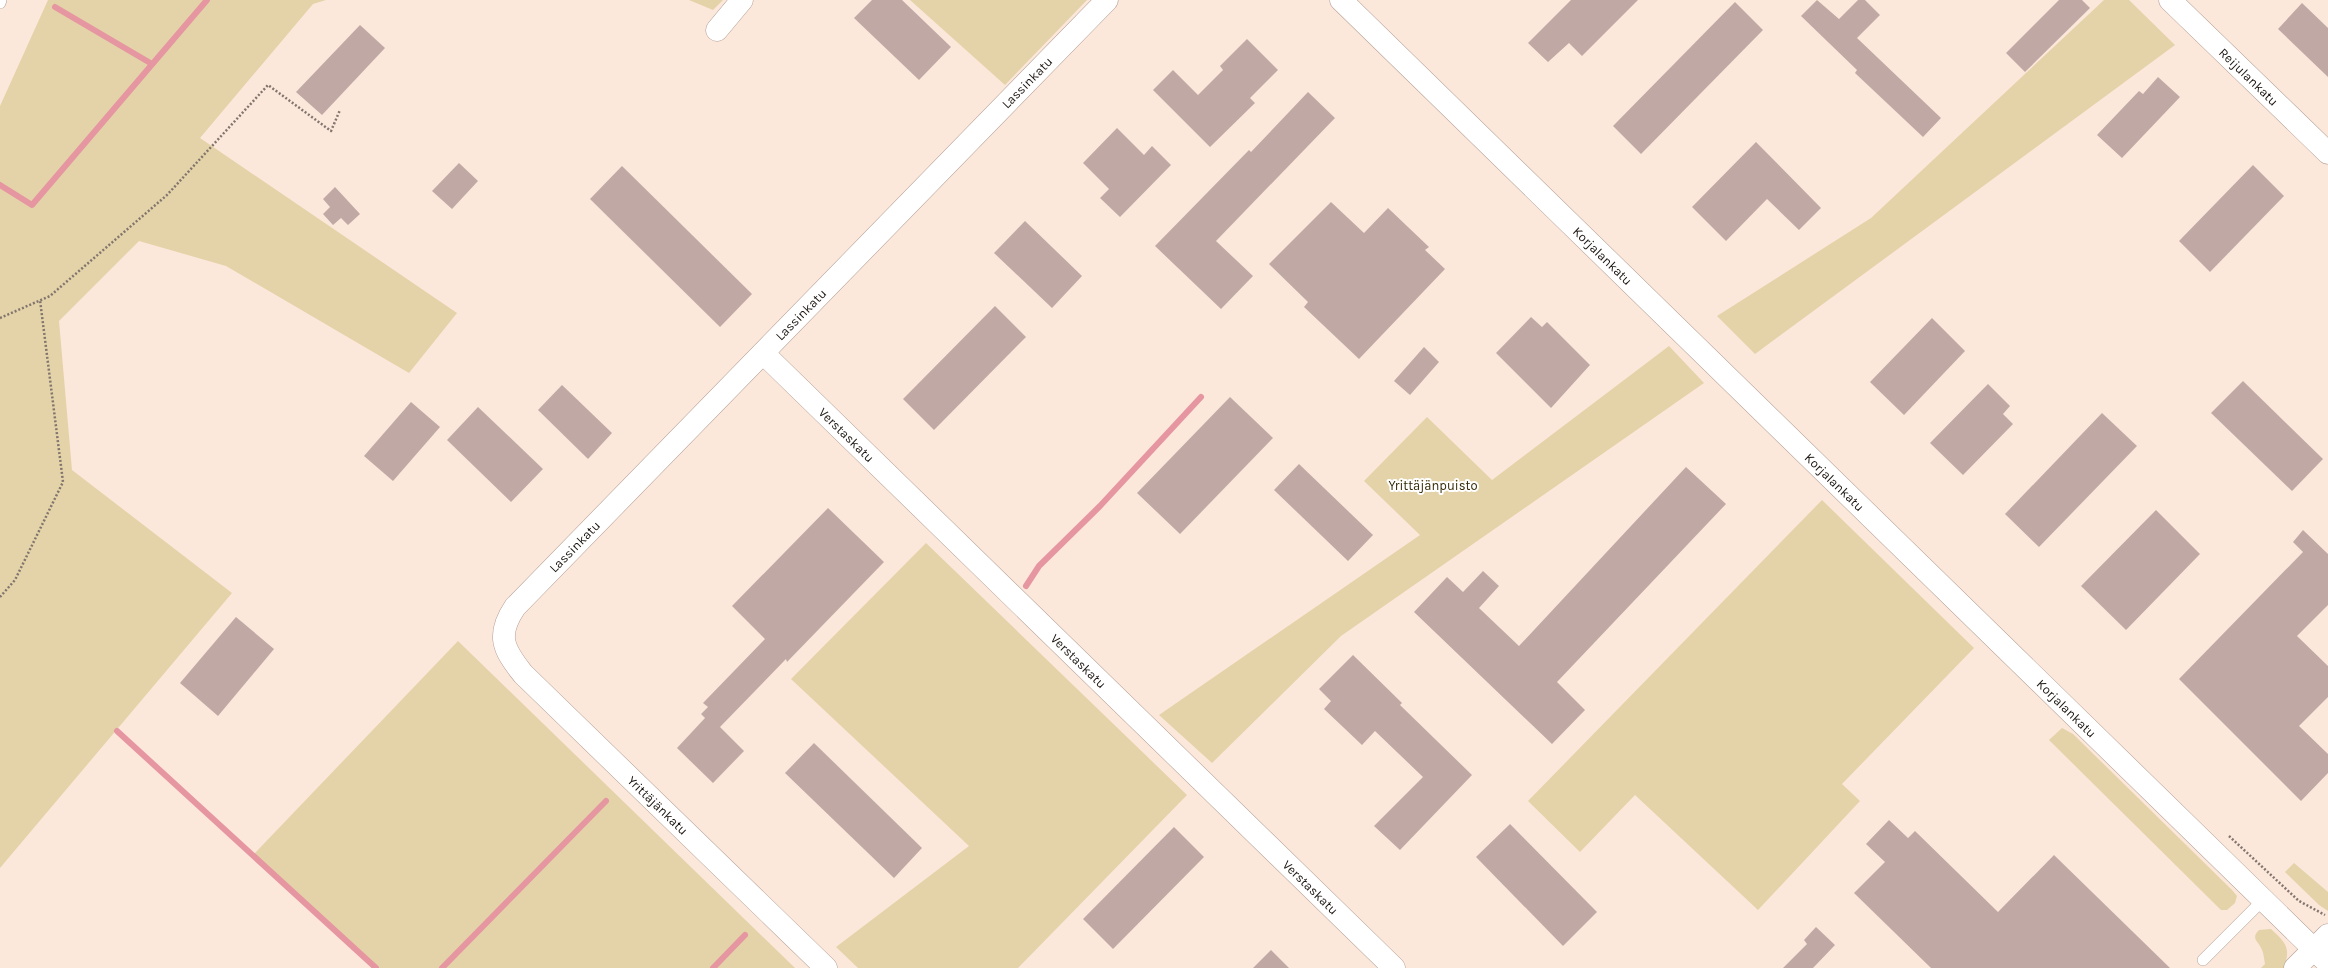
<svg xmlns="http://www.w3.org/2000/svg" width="2328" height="968" viewBox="0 0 2328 968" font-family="Karla,sans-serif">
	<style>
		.green { fill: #e4d3a8 }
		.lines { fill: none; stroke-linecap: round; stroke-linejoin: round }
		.stream { stroke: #e596a1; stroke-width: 6 }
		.building { fill: #c0a9a4 }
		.service-casing { stroke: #b39f95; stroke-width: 12 }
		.minor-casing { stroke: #b39f95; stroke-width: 23 }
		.tertiary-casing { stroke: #b39f95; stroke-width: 23 }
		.path { stroke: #82756d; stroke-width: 2.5; stroke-dasharray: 2 2; stroke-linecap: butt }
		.service { stroke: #fff; stroke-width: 11 }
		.minor { stroke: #fff; stroke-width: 22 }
		.tertiary { stroke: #fff; stroke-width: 22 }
		.labels { text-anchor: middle; stroke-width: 4; stroke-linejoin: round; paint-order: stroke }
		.street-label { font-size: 13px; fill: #1b1410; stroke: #fff }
		.park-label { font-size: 13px; fill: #352908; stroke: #fff }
	</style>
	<rect width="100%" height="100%" fill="#fce7db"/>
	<g class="green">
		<polygon points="48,0 326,0 313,4 200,138 457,313 409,373 226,266 139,241 59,321 72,470 232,593 0,868 0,106"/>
		<polygon points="689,0 723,0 713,10"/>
		<polygon points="910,0 1087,0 1005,85"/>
		<polygon points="2104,0 2129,0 2175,45 1755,354 1717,316 1871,218"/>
		<polygon points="1669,346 1704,383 1341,636 1212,763 1159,715 1420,535 1364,481 1427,417 1492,480"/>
		<polygon points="1822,500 1974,648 1842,784 1860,801 1758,910 1635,795 1580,852 1528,801"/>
		<polygon points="926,543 1187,795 1018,968 858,968 836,947 969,846 791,679"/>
		<polygon points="458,641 795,968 376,968 253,855"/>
		<polygon points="2062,728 2073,734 2232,890 2237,896 2235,903 2227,910 2221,910 2049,740"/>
		<polygon points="2294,863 2328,892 2328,911 2319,905 2285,872"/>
		<path d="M2271,929C2286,943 2291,947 2284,968H2261L2265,964C2264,960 2264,954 2262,950C2259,941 2250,939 2259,930Z"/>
	</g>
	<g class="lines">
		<g class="stream">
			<polyline points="55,7 152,64"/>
			<polyline points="0,185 32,205 207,0"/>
			<polyline points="1026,586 1039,566 1100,506 1201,397"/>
			<polyline points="117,731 376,968"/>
			<polyline points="442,968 606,801"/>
			<polyline points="713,968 745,935"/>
		</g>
	</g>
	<g class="building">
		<polygon points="872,0 902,0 951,47 919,80 854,18"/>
		<polygon points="1571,0 1638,0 1582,56 1569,43 1548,62 1528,43"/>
		<polygon points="1817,0 1839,19 1858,0 1865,0 1880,15 1857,38 1941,118 1923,137 1855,73 1857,70 1801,16"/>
		<polygon points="2059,0 2082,0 2090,8 2025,72 2006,53"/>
		<polygon points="1735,2 1763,30 1641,154 1613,126"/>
		<polygon points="2302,3 2328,28 2328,77 2278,29"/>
		<polygon points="360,25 385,48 322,115 296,92"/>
		<polygon points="1247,39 1278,70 1250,98 1255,103 1210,147 1153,90 1173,70 1198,95 1223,70 1220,66"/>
		<polygon points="2158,77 2180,97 2122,158 2097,135 2139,91 2143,94"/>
		<polygon points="1308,92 1335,118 1216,241 1253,276 1221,309 1155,246 1249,150 1251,152"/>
		<polygon points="1117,128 1144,155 1152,146 1171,165 1120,217 1100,198 1109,189 1083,163"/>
		<polygon points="1756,142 1821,208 1799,230 1767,199 1726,241 1692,207"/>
		<polygon points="459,163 478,181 452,209 432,191"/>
		<polygon points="2253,165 2284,196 2210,272 2179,241"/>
		<polygon points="622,166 752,294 720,327 590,199"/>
		<polygon points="335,187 360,214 348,225 341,218 333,225 323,214 330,207 323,199"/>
		<polygon points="1331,202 1364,233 1388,208 1429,247 1425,250 1445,269 1359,359 1304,307 1308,302 1269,264"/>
		<polygon points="1025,221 1082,276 1052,308 994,253"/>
		<polygon points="995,306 1026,337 934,430 903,399"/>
		<polygon points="1531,317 1542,327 1547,322 1590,365 1551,408 1496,353"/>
		<polygon points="1932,318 1965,351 1904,415 1870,382"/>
		<polygon points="1424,347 1439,362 1410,395 1394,381"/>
		<polygon points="2243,381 2323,459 2292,491 2211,413"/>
		<polygon points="1988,384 2010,406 2003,414 2013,424 1963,475 1930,443"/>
		<polygon points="562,385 612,433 588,459 538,410"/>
		<polygon points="1230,397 1273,438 1180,534 1137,493"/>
		<polygon points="411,402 440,427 393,481 364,456"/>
		<polygon points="478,407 543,469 511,502 447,440"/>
		<polygon points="2102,413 2137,446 2039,547 2005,514"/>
		<polygon points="1299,464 1373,535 1348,561 1274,490"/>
		<polygon points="1686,467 1726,504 1557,682 1585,710 1552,744 1414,612 1447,577 1463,592 1483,571 1499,586 1479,608 1519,646"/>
		<polygon points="828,508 884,562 787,662 786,659 720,727 744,751 713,783 677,748 705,718 701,714 708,707 703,703 765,639 732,606"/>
		<polygon points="2156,510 2200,554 2126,630 2081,586"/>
		<polygon points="2303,530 2328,554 2328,605 2297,636 2328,666 2328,697 2299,726 2328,754 2328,773 2301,801 2179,679 2303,552 2293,542"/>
		<polygon points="236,617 274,649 218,716 180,683"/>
		<polygon points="1353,655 1402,703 1400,705 1472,775 1400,850 1374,826 1423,777 1375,731 1362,745 1324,709 1331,701 1319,689"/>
		<polygon points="814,743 922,848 894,878 785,773"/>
		<polygon points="1889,820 1908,838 1915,831 1998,912 2054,855 2170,968 1931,968 1854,893 1885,862 1866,844"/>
		<polygon points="1510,824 1597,912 1563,946 1476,857"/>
		<polygon points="1174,827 1204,857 1113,949 1083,919"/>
		<polygon points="1816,927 1835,945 1813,968 1783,968 1807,944 1804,940"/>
		<polygon points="1271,950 1289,968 1253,968"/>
	</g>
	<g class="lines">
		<defs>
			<g id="service">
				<polyline points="0,3 1,0"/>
				<polyline points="2203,960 2263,900"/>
			</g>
			<g id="minor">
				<path id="s1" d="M2170,0L2328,153"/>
				<polyline points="717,30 742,0"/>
				<path id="s2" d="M763,353L1394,968"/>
				<path id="s3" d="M826,968L523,674C503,649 496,635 515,607L1107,0"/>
				<polyline points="2295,968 2328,935"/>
			</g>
			<g id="tertiary">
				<path id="s4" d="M1341,0L2328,963"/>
			</g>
		</defs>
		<use href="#service" class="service-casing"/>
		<use href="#minor" class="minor-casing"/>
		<use href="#tertiary" class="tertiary-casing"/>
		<g class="path">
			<polyline points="0,318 50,296 167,195 268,85 331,131 340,110"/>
			<polyline points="0,597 15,580 63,482 40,300"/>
			<polyline points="2229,836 2299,901 2325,915"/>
		</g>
		<use href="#service" class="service"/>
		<use href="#minor" class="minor"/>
		<use href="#tertiary" class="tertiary"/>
	</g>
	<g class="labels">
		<g class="street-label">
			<text dy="5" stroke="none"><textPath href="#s1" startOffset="110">Reijulankatu</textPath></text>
			<text dy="5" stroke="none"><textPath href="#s3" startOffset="1230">Lassinkatu</textPath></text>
			<text dy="5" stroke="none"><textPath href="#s4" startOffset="366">Korjalankatu</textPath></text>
			<text dy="5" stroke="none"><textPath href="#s3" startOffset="906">Lassinkatu</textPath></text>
			<text dy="5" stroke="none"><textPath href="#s2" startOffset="117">Verstaskatu</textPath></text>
			<text dy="5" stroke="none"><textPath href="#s4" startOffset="690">Korjalankatu</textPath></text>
			<text dy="5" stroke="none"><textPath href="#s3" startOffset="582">Lassinkatu</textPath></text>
			<text dy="5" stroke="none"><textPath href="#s2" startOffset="441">Verstaskatu</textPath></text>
			<text dy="5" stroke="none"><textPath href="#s4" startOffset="1014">Korjalankatu</textPath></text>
			<text transform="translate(658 805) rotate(44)" y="5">Yrittäjänkatu</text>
			<text dy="5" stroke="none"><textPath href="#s2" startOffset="765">Verstaskatu</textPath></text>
		</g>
		<g class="park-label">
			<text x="1433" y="490">Yrittäjänpuisto</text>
		</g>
	</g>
</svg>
